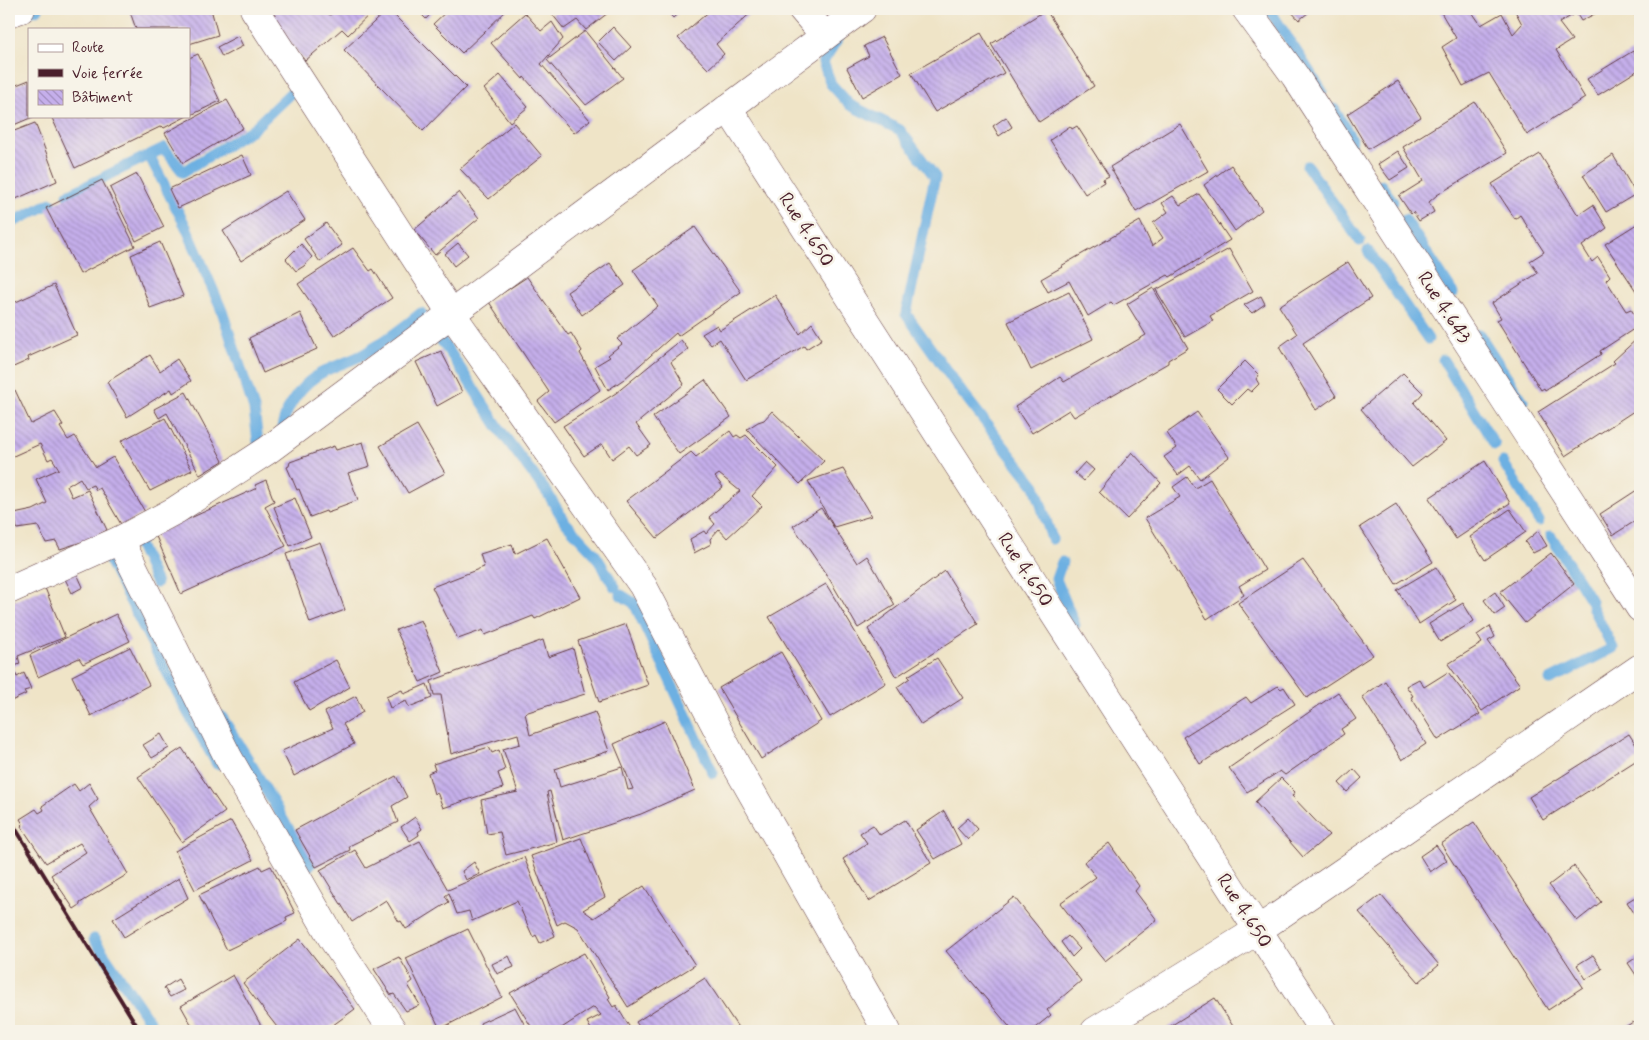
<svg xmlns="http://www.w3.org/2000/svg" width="1649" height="1040" viewBox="0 0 1649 1040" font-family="Mynerve,sans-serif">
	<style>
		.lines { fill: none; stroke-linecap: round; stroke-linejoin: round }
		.stream { stroke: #6db0e2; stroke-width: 11 }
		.building { fill: url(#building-back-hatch) }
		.minor-casing { stroke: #633d42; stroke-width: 29 }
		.minor { stroke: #fff; stroke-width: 28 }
		.rail { stroke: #4a1f2b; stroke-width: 4 }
		.labels { text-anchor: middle; stroke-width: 5; stroke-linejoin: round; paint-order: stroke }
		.street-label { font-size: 20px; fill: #4a1f2b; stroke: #f7f3e8 }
	</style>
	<defs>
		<pattern id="building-back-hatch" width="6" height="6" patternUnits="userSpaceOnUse" patternTransform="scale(1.25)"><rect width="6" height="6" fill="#c5afeb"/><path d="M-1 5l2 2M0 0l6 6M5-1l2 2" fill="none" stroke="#a28ebf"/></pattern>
	</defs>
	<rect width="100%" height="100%" fill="#f7f3e8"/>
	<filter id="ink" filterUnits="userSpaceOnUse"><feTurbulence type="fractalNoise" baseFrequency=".02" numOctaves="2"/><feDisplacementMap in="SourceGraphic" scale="10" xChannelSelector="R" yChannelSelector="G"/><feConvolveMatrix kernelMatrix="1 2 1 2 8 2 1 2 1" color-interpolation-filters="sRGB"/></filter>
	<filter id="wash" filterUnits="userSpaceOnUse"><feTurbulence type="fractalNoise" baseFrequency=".0096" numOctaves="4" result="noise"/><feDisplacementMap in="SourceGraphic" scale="20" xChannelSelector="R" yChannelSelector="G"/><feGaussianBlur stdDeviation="1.12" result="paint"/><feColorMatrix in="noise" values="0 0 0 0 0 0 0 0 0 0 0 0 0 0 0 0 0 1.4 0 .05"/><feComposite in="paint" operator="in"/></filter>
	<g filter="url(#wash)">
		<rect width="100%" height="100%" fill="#efe4c7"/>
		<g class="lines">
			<g class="stream">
				<polyline points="827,9 835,17"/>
				<polyline points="1269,9 1322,91"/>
				<polyline points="20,15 38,9"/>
				<polyline points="839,36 823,62 831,84 850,105 900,130 935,177 906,314 963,394"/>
				<polyline points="1334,109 1352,140"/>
				<polyline points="149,155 187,229 222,311 254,409 258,442"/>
				<polyline points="1307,166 1360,241"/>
				<polyline points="106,176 164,148 183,172 253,129 302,82"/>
				<polyline points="1381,185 1393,202"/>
				<polyline points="68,195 103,178"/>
				<polyline points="1405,219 1453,293"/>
				<polyline points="9,224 51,203"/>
				<polyline points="1368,251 1428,339"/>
				<polyline points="1479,334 1523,401"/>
				<polyline points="1443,360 1495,445"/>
				<polyline points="965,396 996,436"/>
				<path d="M281,435C283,409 302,382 325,371C338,364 352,361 364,354C384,342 403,328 421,313L451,354L505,437L548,494L565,522L594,553L615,587"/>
				<polyline points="998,439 1035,486 1052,539"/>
				<polyline points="1503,462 1539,521"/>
				<polyline points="146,534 138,543 156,583"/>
				<polyline points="1551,536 1591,601"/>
				<polyline points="124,552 110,562 188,713 217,764"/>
				<polyline points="1062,562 1056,579 1075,625"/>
				<polyline points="621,595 634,603 713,773"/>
				<polyline points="1550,680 1613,648 1592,607"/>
				<polyline points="221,716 248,759"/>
				<polyline points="251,764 285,823"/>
				<polyline points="287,826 310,865"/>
				<polyline points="94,939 156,1031"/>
			</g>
		</g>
		<g id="blocks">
			<g class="building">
				<polygon points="129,9 211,9 218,35 189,44 189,29 136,29"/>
				<polygon points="262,9 325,9 330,15 337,9 375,9 348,35 342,29 305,61"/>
				<polygon points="388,9 466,87 423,131 344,50"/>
				<polygon points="416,9 435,9 426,19"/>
				<polygon points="449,9 508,9 462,53 433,24"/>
				<polygon points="559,9 613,9 586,30 577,20 564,29 552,14"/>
				<polygon points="665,9 683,9 673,18"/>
				<polygon points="712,9 755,9 716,44 724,54 708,69 678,38"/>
				<polygon points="1289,9 1313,9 1299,20"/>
				<polygon points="1439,9 1470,9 1481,25 1502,13 1513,34 1522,24 1514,9 1604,9 1581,21 1576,13 1559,23 1572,40 1556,50 1585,98 1527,135 1489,73 1463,86 1442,47 1456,38"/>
				<polygon points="1631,9 1640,9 1640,23"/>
				<polygon points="1046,10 1094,86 1039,122 991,44"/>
				<polygon points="525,13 541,31 552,22 563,39 541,64 590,120 574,133 524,77 523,79 491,43"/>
				<polygon points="613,27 631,47 616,61 598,42"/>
				<polygon points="585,31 623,78 586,105 547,60"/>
				<polygon points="981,33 1004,73 935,112 911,73"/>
				<polygon points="238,36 243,46 222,57 217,47"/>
				<polygon points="882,37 902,74 862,97 847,68 869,56 864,46"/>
				<polygon points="1633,51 1640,63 1640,69 1598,95 1587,79"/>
				<polygon points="198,54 220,101 189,116 189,58"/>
				<polygon points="500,75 528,107 510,122 484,89"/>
				<polygon points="29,80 29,116 35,116 9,127 9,88"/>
				<polygon points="1398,81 1421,117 1368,149 1347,114"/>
				<polygon points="227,100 243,128 183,163 165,133"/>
				<polygon points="1475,102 1507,153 1437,195 1429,202 1434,212 1419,221 1413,212 1411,214 1399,196 1423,181 1403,147"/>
				<polygon points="55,116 187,116 164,128 162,126 75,168 52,118"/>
				<polygon points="1006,117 1012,127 999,136 993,126"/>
				<polygon points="35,123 57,181 9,202 9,133"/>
				<polygon points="514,123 542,156 489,199 460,169"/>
				<polygon points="1180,124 1208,171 1136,212 1110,167"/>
				<polygon points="1070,126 1072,129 1077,126 1109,176 1103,179 1104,182 1085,194 1050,140"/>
				<polygon points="1398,151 1409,168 1390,180 1378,164"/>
				<polygon points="1540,154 1578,215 1593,205 1607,228 1582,246 1592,262 1598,257 1610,276 1606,280 1626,311 1631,309 1640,325 1600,351 1601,354 1545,390 1544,388 1541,390 1497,320 1501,318 1492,303 1538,273 1530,261 1544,252 1520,215 1515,219 1492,184"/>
				<polygon points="242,155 251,175 178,208 169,189"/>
				<polygon points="1613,155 1636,194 1606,212 1583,175"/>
				<polygon points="1231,165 1262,210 1235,231 1204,185"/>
				<polygon points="137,174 164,227 136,241 110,188"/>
				<polygon points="102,180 135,246 80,274 46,208"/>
				<polygon points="286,191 305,220 241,261 223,231"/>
				<polygon points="459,192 479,218 435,255 414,230"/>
				<polygon points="1199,194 1230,240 1170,277 1168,275 1114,305 1111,302 1088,316 1069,281 1048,292 1041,279 1062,267 1061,266 1140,221 1152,246 1163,238 1153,223 1168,212 1162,203 1173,196 1180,205"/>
				<polygon points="1640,222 1640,297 1605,244"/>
				<polygon points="326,223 342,245 320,262 304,239"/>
				<polygon points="695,227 741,292 678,336 676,333 624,379 608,390 595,366 610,357 608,355 622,344 617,339 658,306 633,270"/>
				<polygon points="160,242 183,296 150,308 131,255"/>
				<polygon points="458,243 468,255 454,266 445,254"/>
				<polygon points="301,244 312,257 304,266 296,271 286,259"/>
				<polygon points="353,248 370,271 373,269 392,298 334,336 298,284"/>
				<polygon points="1229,249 1253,291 1210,316 1213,321 1185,337 1156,290"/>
				<polygon points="1348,262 1371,298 1303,343 1336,396 1316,410 1279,347 1297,334 1279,306"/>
				<polygon points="610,263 625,285 582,315 567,292"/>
				<polygon points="527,277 568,335 571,333 582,351 580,353 600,390 554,422 538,401 549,392 489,302"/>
				<polygon points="54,285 77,335 28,357 29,360 9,369 9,305"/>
				<polygon points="1153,288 1188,348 1168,360 1168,363 1074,417 1069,410 1032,433 1015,407 1060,377 1064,382 1146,335 1127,304"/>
				<polygon points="1069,292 1093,339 1031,370 1008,322"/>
				<polygon points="775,295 800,334 812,323 822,339 806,349 804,346 746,380 720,339 711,345 702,334 717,325 720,330"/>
				<polygon points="1261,296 1265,304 1252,313 1244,305"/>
				<polygon points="300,313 317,349 263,373 249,338"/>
				<polygon points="1640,336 1640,407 1565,456 1538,412 1615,363 1613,361"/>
				<polygon points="681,340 688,349 671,362 684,384 636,424 651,445 636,455 629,446 612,459 602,444 584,456 563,426 616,393"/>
				<polygon points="441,351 462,392 437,406 416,362"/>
				<polygon points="150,355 160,371 177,359 191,381 173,393 171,389 127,417 107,382"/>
				<polygon points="1245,361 1259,375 1256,379 1259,384 1251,392 1247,389 1232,404 1217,389"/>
				<polygon points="1403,373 1423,393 1414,403 1446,441 1412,467 1361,409"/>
				<polygon points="705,380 731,417 679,454 653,417"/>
				<polygon points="15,390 31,424 55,412 63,425 60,427 68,440 75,436 96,467 113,457 145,512 122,526 100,488 96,490 93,485 86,488 80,478 67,486 72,497 88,490 107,530 91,539 60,549 56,541 46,543 38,526 17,529 14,514 33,510 47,503 36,479 59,469 52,458 48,460 40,444 9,458 9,394"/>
				<polygon points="186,392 223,461 200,475 167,413 159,418 154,409"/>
				<polygon points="772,411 824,461 800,484 747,429 758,422 764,420"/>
				<polygon points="1197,412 1229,457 1200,479 1190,466 1178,475 1164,457 1177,448 1167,433"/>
				<polygon points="165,418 192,470 150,491 121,441"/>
				<polygon points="417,425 445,473 408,493 380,446"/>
				<polygon points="730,431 734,437 737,435 741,438 746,435 778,467 752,496 762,506 727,538 719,529 710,539 711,544 694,553 690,539 704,531 706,534 715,524 709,517 740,491 719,474 715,477 723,487 657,538 626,501 691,452 696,457"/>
				<polygon points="363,442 370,466 348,473 358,500 336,508 336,510 327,513 326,511 310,517 299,489 297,490 287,467 289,466 290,462 334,446 336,450"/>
				<polygon points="1132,452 1161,483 1127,519 1099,492"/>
				<polygon points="1485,461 1510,503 1456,539 1429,498"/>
				<polygon points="1085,462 1094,470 1084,481 1075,473"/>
				<polygon points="843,469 871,516 834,527 808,481"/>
				<polygon points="1187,477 1195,488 1210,479 1265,570 1239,586 1244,595 1207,619 1145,518 1180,497 1173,487"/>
				<polygon points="266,480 274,501 265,506 286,546 181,594 155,534 257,488 255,485"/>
				<polygon points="1640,488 1640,518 1613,535 1600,514"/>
				<polygon points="295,498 311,537 290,546 274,507"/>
				<polygon points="1396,504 1433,562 1396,584 1360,527"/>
				<polygon points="821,508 857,563 867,556 895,605 858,628 830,580 793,526"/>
				<polygon points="1510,509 1526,532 1485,560 1470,537"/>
				<polygon points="1538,531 1547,546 1533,553 1525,542"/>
				<polygon points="547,538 580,597 535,619 533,616 485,635 483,630 458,639 432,587 484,567 480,554 512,544 515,554"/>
				<polygon points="320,542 345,610 310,623 286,554"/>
				<polygon points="1551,553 1574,584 1525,623 1500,592"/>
				<polygon points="1303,560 1373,655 1307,698 1238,603"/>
				<polygon points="1436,567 1456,600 1419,624 1397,590"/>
				<polygon points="75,569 83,587 72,593 63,575"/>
				<polygon points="945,571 978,624 896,677 868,629"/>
				<polygon points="826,584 886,683 830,717 769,617"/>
				<polygon points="45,588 65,637 18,656 20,664 9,668 9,603"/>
				<polygon points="1495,592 1505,608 1495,615 1484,600"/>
				<polygon points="1463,603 1474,621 1440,642 1429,624"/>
				<polygon points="116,614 130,641 83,664 79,658 38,677 30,655"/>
				<polygon points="421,620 443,672 420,682 396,630"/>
				<polygon points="626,624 648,685 599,702 578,641"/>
				<polygon points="1490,626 1495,637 1488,641 1520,685 1482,711 1448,664 1482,643 1477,635"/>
				<polygon points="543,640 548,657 573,648 585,694 525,713 530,735 595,712 609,751 555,769 560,787 622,767 628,790 633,789 614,744 665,721 695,790 641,814 563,840 550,791 547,792 557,842 506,855 500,832 487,834 481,800 518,792 503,749 520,744 518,734 451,754 441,695 434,695 431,681"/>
				<polygon points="130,647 149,685 91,716 72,676"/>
				<polygon points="781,652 821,721 761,759 719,688"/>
				<polygon points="937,658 963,698 921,725 897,687 910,678 908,676"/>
				<polygon points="336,660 350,687 309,711 294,682"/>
				<polygon points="13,668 17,677 24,673 31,689 24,691 26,694 9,702 9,670"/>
				<polygon points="1448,672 1480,714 1438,740 1411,697 1413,696 1406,686 1419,679 1424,687"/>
				<polygon points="1385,681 1426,744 1402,760 1362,697"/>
				<polygon points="427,684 432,698 409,707 406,701 390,708 386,697 402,690 404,694"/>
				<polygon points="1278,686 1281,689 1284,687 1295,704 1200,764 1183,737 1246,697 1251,703"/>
				<polygon points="1338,692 1356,719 1341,729 1344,734 1285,775 1280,771 1247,792 1229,768"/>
				<polygon points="356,696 363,712 343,724 354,744 294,776 282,751 333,728 325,712"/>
				<polygon points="161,734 169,748 152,758 143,745"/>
				<polygon points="1629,734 1640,751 1640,758 1543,820 1529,797"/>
				<polygon points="489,747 492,753 499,750 505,770 498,773 503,788 443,808 437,792 434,794 428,773 435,770 433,764"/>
				<polygon points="182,748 225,812 182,842 138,777"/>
				<polygon points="1354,769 1362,778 1347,792 1339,783"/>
				<polygon points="396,776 407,797 392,806 398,822 349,846 350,850 316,867 295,830"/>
				<polygon points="1281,778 1295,792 1292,796 1329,835 1303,857 1255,802"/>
				<polygon points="89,783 98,799 89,807 128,874 80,903 80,905 74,909 51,875 86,852 80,843 46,863 21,826 23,824 20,819 36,809 39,813 44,810 42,806 74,784 79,791"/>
				<polygon points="944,811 961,844 935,859 916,830"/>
				<polygon points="415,817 422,829 418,832 419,835 410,841 401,827"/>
				<polygon points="968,818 978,829 968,840 957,828"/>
				<polygon points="905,820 931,863 869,901 843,859 867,843 860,833 873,825 880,835"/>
				<polygon points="231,821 253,860 195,890 175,851"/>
				<polygon points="1474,822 1583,987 1548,1010 1441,844"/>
				<polygon points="581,838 605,897 583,910 594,918 644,886 695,965 628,1007 578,928 565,921 557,925 531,856"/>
				<polygon points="420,841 448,890 524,857 555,936 540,943 536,935 533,937 517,901 472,921 469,911 457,914 449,893 445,896 449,902 406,929 401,921 399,922 386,900 352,922 320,870 355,850 366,868"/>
				<polygon points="1109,843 1139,886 1135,891 1157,920 1105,961 1060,903 1096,877 1084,862"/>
				<polygon points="1436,845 1447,860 1430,872 1420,856"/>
				<polygon points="474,862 480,874 466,880 462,871"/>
				<polygon points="260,866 262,870 271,866 295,913 286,917 287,921 227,950 199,895"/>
				<polygon points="1574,866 1601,902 1577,921 1549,885"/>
				<polygon points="179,878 188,898 124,937 113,919"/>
				<polygon points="1640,894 1640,922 1627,902"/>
				<polygon points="1381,895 1439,965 1419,982 1359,912"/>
				<polygon points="1014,897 1081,981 1047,1010 1051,1015 1031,1031 1013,1031 946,951"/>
				<polygon points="468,929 502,997 440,1029 406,958"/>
				<polygon points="1068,936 1080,949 1072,957 1061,942"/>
				<polygon points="300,939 355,1009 325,1031 280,1031 243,983"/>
				<polygon points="584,953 610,997 608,999 613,1007 616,1005 632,1031 592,1031 587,1022 601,1015 594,1007 557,1031 534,1031 510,993"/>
				<polygon points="1593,955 1602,969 1586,979 1577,965"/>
				<polygon points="1640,955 1640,981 1628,963"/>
				<polygon points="509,956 514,967 497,974 492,964"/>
				<polygon points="399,957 413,981 408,985 420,1005 406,1011 394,994 391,995 374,969"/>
				<polygon points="233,975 264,1031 195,1031 181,1006"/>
				<polygon points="705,978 739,1029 735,1031 642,1031 636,1022"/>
				<polygon points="178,979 184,990 170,997 164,988"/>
				<polygon points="1215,998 1236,1031 1165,1031 1164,1030"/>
				<polygon points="515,1007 528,1031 482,1031 480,1023"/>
				<polygon points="1633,1022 1640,1031 1619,1031"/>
			</g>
		</g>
	</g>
	<g filter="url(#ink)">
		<use href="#blocks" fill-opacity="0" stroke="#633d42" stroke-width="1"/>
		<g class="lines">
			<defs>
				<g id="minor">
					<polyline points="254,9 451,313 643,586 736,765 887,1031"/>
					<polyline points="802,9 825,36 862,9"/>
					<polyline points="1246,9 1295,76 1640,608"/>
					<polyline points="9,13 21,9"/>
					<polyline points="728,108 1323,1031"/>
					<polyline points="120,540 228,757 332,938 393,1031"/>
					<polyline points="9,590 120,540 176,510 268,450 825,36"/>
					<polyline points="1095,1031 1258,930 1640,668"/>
				</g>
			</defs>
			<use href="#minor" class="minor-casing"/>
			<use href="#minor" class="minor"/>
			<polyline class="rail" points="9,818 140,1031"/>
		</g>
	</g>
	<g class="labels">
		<g class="street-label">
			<text transform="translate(807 229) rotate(57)" y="7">Rue 4.650</text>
			<text transform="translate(1445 307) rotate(57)" y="7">Rue 4.643</text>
			<text transform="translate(1026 569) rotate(57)" y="7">Rue 4.650</text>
			<text transform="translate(1245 910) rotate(57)" y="7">Rue 4.650</text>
		</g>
	</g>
	<rect width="1649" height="1040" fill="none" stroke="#f7f3e8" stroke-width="30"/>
	<rect x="28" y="28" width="162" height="90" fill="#f7f3e8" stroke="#b29e9c"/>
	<rect x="38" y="44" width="25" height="8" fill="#ffffff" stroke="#b29e9c"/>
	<text x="72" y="52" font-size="15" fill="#4a1f2b">Route</text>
	<rect x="38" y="69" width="25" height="8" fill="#4a1f2b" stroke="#b29e9c"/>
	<text x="72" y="78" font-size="15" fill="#4a1f2b">Voie ferrée</text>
	<rect x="38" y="90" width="25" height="15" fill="url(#building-back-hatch)" stroke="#b29e9c"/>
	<text x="72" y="102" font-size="15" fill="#4a1f2b">Bâtiment</text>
</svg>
